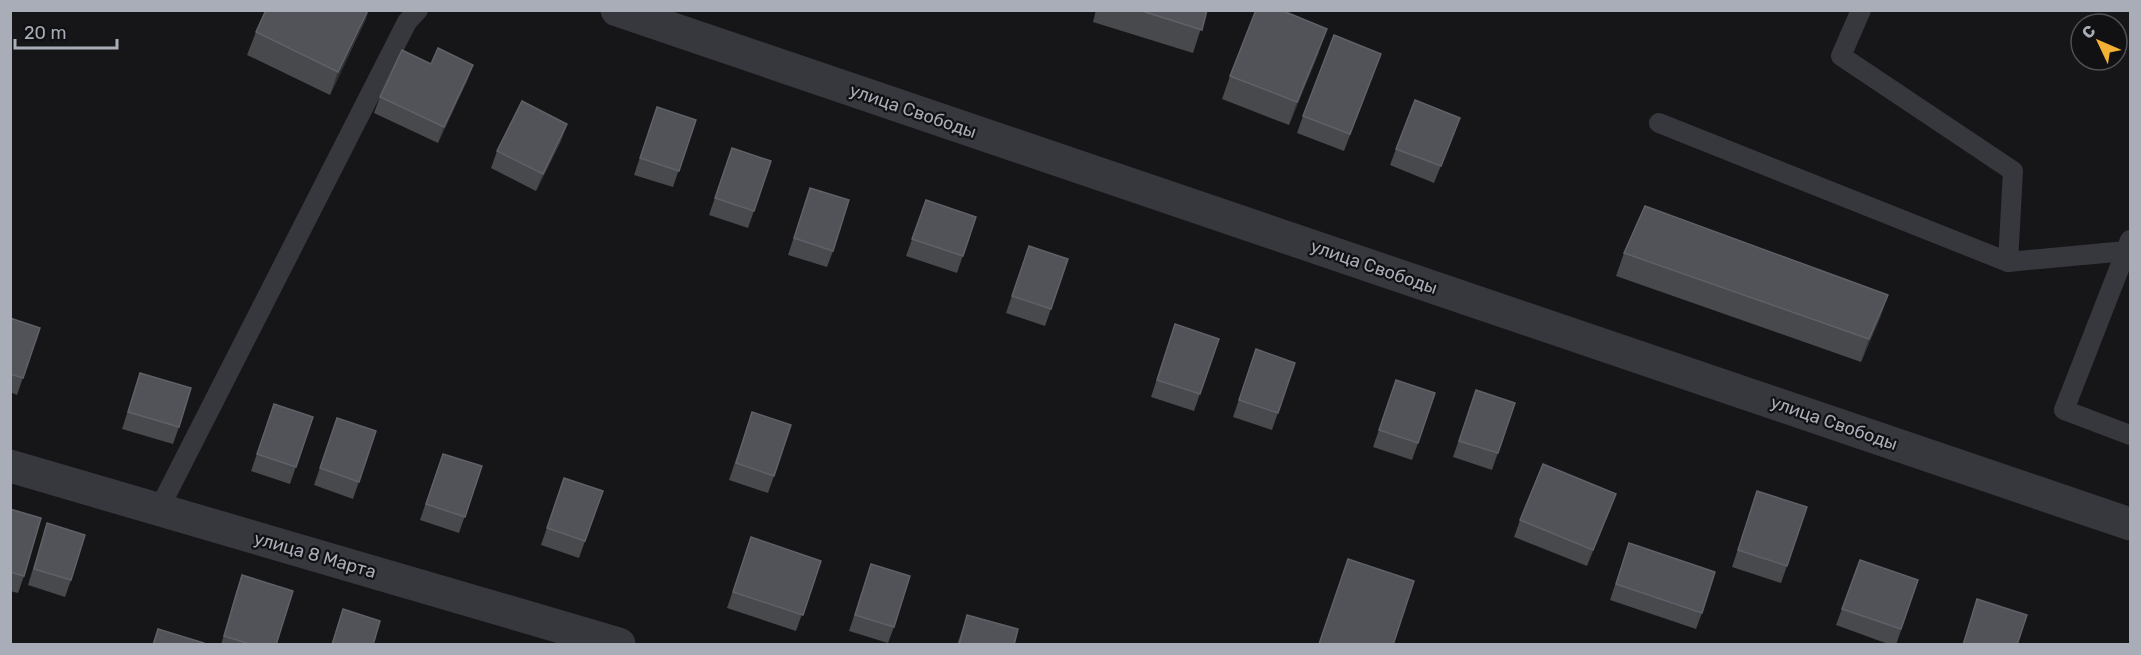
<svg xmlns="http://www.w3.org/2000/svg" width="2141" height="655" viewBox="0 0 2141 655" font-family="Rubik,sans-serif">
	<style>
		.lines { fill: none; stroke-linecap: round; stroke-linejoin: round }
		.service { stroke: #37383d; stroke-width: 20 }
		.minor { stroke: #37383d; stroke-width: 33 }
		.wall { fill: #47494d }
		.shaded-wall { fill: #2f3033 }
		.building { fill: #525359; stroke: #5f6168; stroke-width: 1.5 }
		.labels { text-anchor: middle; stroke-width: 4.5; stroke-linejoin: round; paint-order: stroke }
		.street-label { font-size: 18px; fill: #a8adb8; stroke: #111113 }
	</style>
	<rect width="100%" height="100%" fill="#161618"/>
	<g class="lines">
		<g class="service">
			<polyline points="1861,10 1841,56 2013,171 2008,262"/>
			<polyline points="1659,123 2008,262 2126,251 2130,240"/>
			<polyline points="2126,251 2064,410 2130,435"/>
			<polyline points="159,509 407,22 418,10"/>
		</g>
		<g class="minor">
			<polyline points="617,10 2130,524"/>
			<polyline points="10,466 619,644"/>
		</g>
	</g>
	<g class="wall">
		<polygon points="1096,10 1207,10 1193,53 1093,22"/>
		<polygon points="366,19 330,95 247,55 256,32"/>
		<polygon points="1319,52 1289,125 1222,99 1230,76"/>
		<polygon points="1381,54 1344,151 1297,133 1303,116"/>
		<polygon points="431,64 473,65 467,81 438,143 374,113 380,97"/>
		<polygon points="657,107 696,120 673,187 634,175"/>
		<polygon points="1460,118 1434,183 1390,165 1396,149"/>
		<polygon points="567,124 561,141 536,191 491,168 497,151"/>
		<polygon points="732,148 771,161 748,228 709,215"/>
		<polygon points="810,188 833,251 827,267 788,255"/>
		<polygon points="926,200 976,217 957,273 906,256"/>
		<polygon points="1624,253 1888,295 1880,318 1861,362 1616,276"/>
		<polygon points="1023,263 1051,309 1045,326 1006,313"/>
		<polygon points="10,318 40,328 17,395 10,392"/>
		<polygon points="1175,324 1219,339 1194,411 1151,397"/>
		<polygon points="1256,349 1295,363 1272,430 1233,417"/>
		<polygon points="140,373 179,427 173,444 122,429"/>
		<polygon points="1396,380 1418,443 1412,460 1373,447"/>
		<polygon points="1515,403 1492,470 1453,457 1470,407"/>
		<polygon points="274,404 313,417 290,484 251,471"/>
		<polygon points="752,412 774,476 768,493 729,480"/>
		<polygon points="337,418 376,431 353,499 314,485"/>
		<polygon points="482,466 459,533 420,520 437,470"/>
		<polygon points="564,478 603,491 579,558 541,545"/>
		<polygon points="1757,491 1787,566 1781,583 1732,567"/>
		<polygon points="1616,494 1587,566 1514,537 1520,520"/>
		<polygon points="10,509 24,576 18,593 10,591"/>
		<polygon points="47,523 71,580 65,597 28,585"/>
		<polygon points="751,537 821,561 796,631 727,608"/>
		<polygon points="1629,543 1702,613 1696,629 1610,600"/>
		<polygon points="1860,560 1918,580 1896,645 1891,645 1836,625"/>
		<polygon points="871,564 894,627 888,643 849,631"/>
		<polygon points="242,575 276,645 221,645 236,592"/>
		<polygon points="343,609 373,645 331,645"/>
		<polygon points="967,615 1014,645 957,645"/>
	</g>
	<g class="shaded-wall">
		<polygon points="368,10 369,10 366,19 330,95 338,72"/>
		<polygon points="1327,29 1319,52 1289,125 1297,102"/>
		<polygon points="473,65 467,81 438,143 444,127"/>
		<polygon points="567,124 561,141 536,191 543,174"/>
		<polygon points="1888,295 1880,318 1861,362 1869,339"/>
		<polygon points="1616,494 1610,510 1587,566 1593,550"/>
	</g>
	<g class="building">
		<polygon points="266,10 368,10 338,72 256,32"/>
		<polygon points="1139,10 1207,10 1202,30"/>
		<polygon points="1256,10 1281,10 1327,29 1297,102 1230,76"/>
		<polygon points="1334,35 1381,54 1350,134 1303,116"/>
		<polygon points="438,48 473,65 444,127 380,97 402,50 431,64"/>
		<polygon points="1415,100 1460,118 1441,166 1396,149"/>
		<polygon points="522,101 567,124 543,174 497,151"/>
		<polygon points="657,107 696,120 679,171 640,158"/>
		<polygon points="732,148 771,161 754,211 715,198"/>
		<polygon points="810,188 849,200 833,251 794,238"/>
		<polygon points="926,200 976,217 963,256 912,239"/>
		<polygon points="1645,206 1888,295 1869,339 1624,253"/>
		<polygon points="1029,246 1068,259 1051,309 1012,296"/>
		<polygon points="10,318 40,328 23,378 10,374"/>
		<polygon points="1175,324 1219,339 1200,394 1157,380"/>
		<polygon points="1256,349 1295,363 1278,413 1239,400"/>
		<polygon points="140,373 191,388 179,427 128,412"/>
		<polygon points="1396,380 1435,393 1418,443 1379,430"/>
		<polygon points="1476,390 1515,403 1498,453 1459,441"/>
		<polygon points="274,404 313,417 296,467 257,454"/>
		<polygon points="752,412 791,425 774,476 736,463"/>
		<polygon points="337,418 376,431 359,482 320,468"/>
		<polygon points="443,454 482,466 465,517 426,504"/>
		<polygon points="1543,464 1616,494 1593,550 1520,520"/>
		<polygon points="564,478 603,491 585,541 547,528"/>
		<polygon points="1757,491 1807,507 1787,566 1738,550"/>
		<polygon points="10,509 41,518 24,576 10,572"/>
		<polygon points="47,523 85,535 71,580 34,569"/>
		<polygon points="751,537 821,561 803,615 733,592"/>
		<polygon points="1629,543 1715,572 1702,613 1616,584"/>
		<polygon points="1348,559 1414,581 1393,645 1319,644"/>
		<polygon points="1860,560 1918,580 1901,629 1842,609"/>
		<polygon points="871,564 910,576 894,627 855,615"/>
		<polygon points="242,575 293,591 276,645 253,645 224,636"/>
		<polygon points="1977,599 2027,615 2017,645 1963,645"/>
		<polygon points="343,609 380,621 373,645 332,645"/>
		<polygon points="967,615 1018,629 1014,645 959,645"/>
		<polygon points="158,629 204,643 204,645 153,645"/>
	</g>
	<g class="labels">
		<g class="street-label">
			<text transform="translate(913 111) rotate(19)" y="6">улица Свободы</text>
			<text transform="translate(1374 267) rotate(19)" y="6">улица Свободы</text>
			<text transform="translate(1834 423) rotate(19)" y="6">улица Свободы</text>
			<text transform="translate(315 555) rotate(16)" y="6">улица 8 Марта</text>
		</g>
	</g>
	<rect width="2141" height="655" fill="none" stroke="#a8adb8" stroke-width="24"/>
	<g transform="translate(2099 42) rotate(314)"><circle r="28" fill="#111113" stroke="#4d4f55" stroke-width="1.5"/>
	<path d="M0-4.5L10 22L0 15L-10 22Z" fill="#f2b134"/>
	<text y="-9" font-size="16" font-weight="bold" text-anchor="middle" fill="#a8adb8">С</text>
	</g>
	<path d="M15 39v9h102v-9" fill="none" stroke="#a8adb8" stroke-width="3"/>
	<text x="24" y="39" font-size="18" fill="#a8adb8" stroke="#111113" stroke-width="4.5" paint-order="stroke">20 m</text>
</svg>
